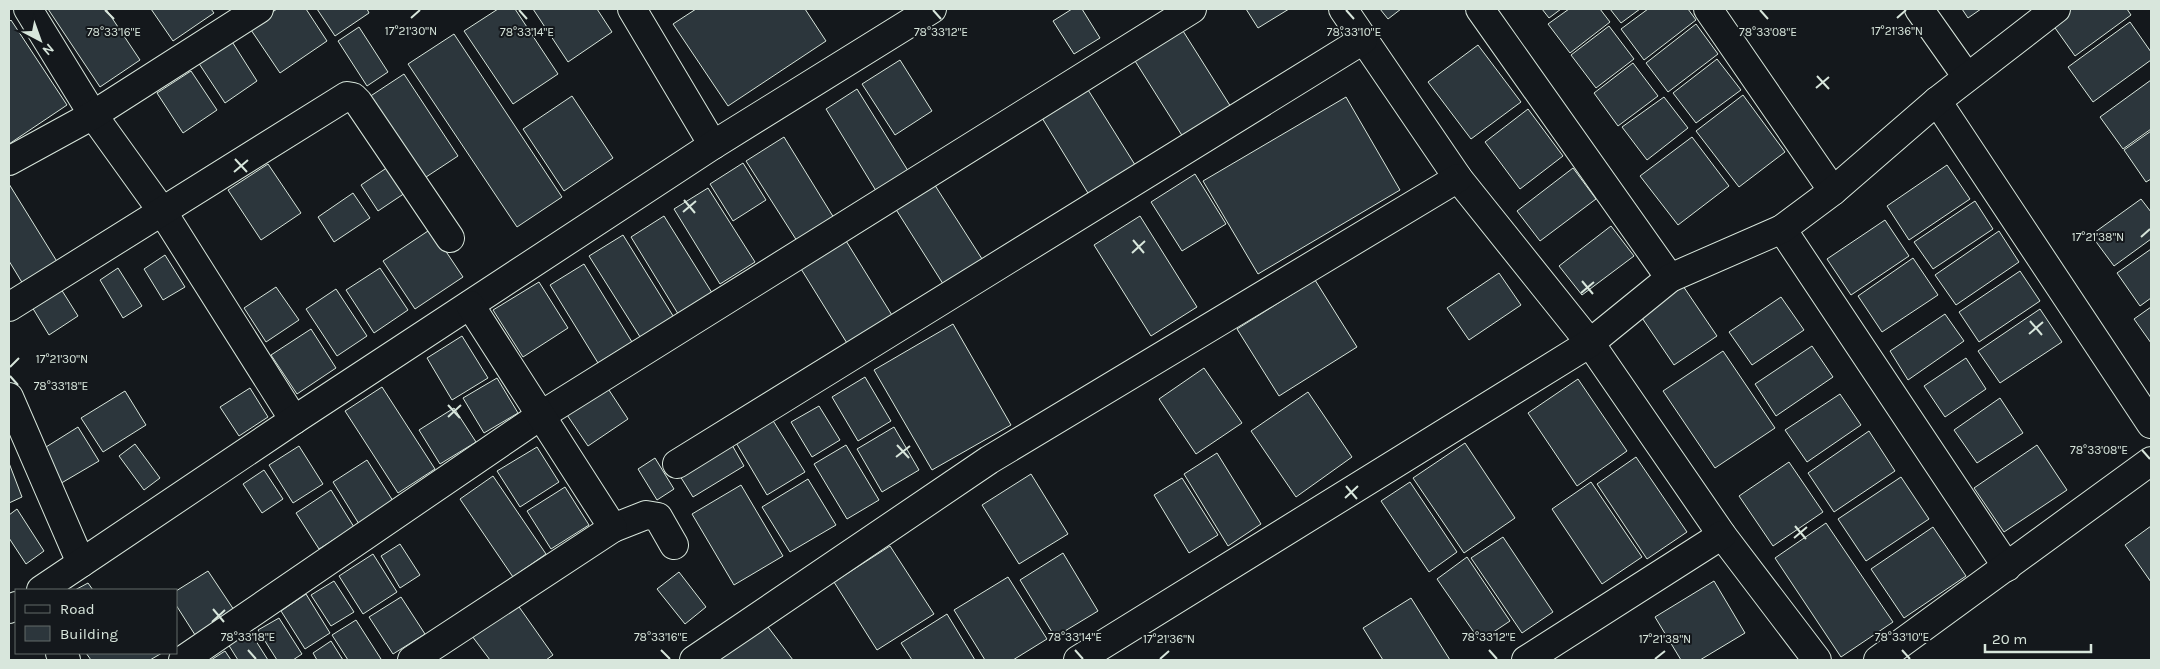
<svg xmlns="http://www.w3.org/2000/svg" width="2160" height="669" viewBox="0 0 2160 669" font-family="Karla,sans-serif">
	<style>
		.building { fill: #2c363c; stroke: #d8e6dc }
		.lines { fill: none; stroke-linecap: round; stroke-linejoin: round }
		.minor-casing { stroke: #d8e6dc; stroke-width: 30 }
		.minor { stroke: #14181c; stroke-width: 28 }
		.ticks { fill: none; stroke: #d8e6dc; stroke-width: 2 }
		.ticks-label { font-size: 12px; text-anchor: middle; fill: #d8e6dc; stroke: #14181c; stroke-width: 4; stroke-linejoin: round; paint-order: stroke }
	</style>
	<rect width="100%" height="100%" fill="#14181c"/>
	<g class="building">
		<polygon points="48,9 106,9 140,60 100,87"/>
		<polygon points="151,9 211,9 214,13 173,41"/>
		<polygon points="277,9 306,9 327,41 280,73 249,27"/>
		<polygon points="317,9 367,9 369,13 335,36"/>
		<polygon points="498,9 515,9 558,74 513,104 464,31"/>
		<polygon points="533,9 597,9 612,32 568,62"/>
		<polygon points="696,9 805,9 826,41 728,106 673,24"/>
		<polygon points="1072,9 1082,9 1100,38 1074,54 1053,21"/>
		<polygon points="1246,9 1289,9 1258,28"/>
		<polygon points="1380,9 1401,9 1388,19"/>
		<polygon points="1542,9 1561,9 1549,18"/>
		<polygon points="1569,9 1600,9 1610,22 1570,53 1548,24"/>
		<polygon points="1610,9 1640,9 1621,23"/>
		<polygon points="1648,9 1688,9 1696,20 1644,60 1621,29"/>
		<polygon points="1962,9 1981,9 1968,18"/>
		<polygon points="2061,9 2127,9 2131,15 2075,56 2048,18"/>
		<polygon points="11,20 67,105 9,144 9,22"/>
		<polygon points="2130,22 2151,52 2151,60 2093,102 2068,67"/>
		<polygon points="1178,23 1236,115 1188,145 1130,53"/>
		<polygon points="1696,24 1718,54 1668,92 1646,63"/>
		<polygon points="1609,26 1634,59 1596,88 1571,55"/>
		<polygon points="359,27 388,72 367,86 338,41"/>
		<polygon points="454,34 562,197 517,227 408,64"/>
		<polygon points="231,40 257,81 225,103 198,62"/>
		<polygon points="1478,45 1521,102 1471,139 1428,82"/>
		<polygon points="1717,59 1741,90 1696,123 1673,93"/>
		<polygon points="900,60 932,111 895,135 862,84"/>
		<polygon points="1633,63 1658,96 1618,126 1594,93"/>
		<polygon points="191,71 217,110 183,133 157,93"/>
		<polygon points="404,74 458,156 420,181 366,99"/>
		<polygon points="2151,80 2151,129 2123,149 2100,117"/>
		<polygon points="1085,85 1137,168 1091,198 1039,113"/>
		<polygon points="857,89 910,174 878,194 826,109"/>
		<polygon points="1743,95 1785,152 1739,187 1696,131"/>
		<polygon points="572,96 613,158 564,191 523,129"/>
		<polygon points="1346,97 1400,190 1258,274 1203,181"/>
		<polygon points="1664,97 1688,128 1647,160 1622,127"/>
		<polygon points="1528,109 1563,156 1520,189 1485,142"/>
		<polygon points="2151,131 2151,179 2146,182 2124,150"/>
		<polygon points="784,137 834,218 797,241 746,161"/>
		<polygon points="1692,137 1729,186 1678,225 1640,176"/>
		<polygon points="394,163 411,189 378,211 361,185"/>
		<polygon points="743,163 766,200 733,221 710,184"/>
		<polygon points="268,164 301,213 261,240 228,190"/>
		<polygon points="1947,165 1970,199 1909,240 1887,206"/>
		<polygon points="1573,168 1596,199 1540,241 1517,211"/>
		<polygon points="1195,174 1226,224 1182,251 1151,202"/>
		<polygon points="929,176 984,262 945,287 890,200"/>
		<polygon points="9,184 61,268 26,289 9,261"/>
		<polygon points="708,188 755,262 720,284 674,209"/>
		<polygon points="353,193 370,218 334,242 318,217"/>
		<polygon points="2141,199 2151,212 2151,239 2114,266 2091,235"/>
		<polygon points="1975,201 1993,229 1933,269 1914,242"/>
		<polygon points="664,216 714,296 680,317 631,237"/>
		<polygon points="1140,216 1197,307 1151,336 1094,245"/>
		<polygon points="1885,220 1909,256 1851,295 1827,259"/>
		<polygon points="1611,226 1634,256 1582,295 1559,266"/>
		<polygon points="431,229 463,277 415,309 383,261"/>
		<polygon points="1999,231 2019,262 1956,305 1935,275"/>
		<polygon points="623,235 675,319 642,340 589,256"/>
		<polygon points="843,236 895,320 850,348 798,264"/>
		<polygon points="2151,249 2151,298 2140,306 2117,273"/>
		<polygon points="165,255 185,287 163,300 144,269"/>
		<polygon points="1913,258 1938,295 1882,332 1858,296"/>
		<polygon points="584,264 632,342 598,363 550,285"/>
		<polygon points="118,268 142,306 123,318 100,280"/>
		<polygon points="380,268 408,310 374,333 346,290"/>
		<polygon points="2020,271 2040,301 1979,342 1959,312"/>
		<polygon points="1499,273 1521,305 1469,340 1447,308"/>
		<polygon points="1315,280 1357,347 1279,396 1237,329"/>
		<polygon points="539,282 568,328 523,357 493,310"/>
		<polygon points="1681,283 1717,336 1674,365 1638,312"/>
		<polygon points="276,287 299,320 266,342 244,308"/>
		<polygon points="61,289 78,316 49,335 32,307"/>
		<polygon points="336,289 367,336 337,356 306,309"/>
		<polygon points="1781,297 1804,330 1752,365 1729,332"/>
		<polygon points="2151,307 2151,343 2134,319"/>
		<polygon points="2040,309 2062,342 2000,383 1978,351"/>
		<polygon points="1945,314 1964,341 1908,380 1890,351"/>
		<polygon points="953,324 1011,425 932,470 874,370"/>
		<polygon points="311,329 336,368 297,394 271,355"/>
		<polygon points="462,336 488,378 452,400 427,358"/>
		<polygon points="1812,346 1833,377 1776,416 1755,384"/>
		<polygon points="1723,351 1775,428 1715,468 1663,391"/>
		<polygon points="1966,358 1986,389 1945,417 1924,386"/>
		<polygon points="1204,368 1242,423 1196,454 1159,399"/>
		<polygon points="865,377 891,421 858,441 832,397"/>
		<polygon points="497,378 518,413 484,433 463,398"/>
		<polygon points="1578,379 1627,451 1577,486 1528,413"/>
		<polygon points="603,381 628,419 588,446 563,409"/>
		<polygon points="382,387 435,469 398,493 345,411"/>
		<polygon points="250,388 268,417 239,436 220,407"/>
		<polygon points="125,391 146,425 103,452 81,418"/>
		<polygon points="1308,392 1352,457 1296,497 1251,431"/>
		<polygon points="1840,394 1861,425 1807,462 1785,430"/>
		<polygon points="2000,398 2023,433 1977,463 1954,430"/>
		<polygon points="819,406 840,440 812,457 791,422"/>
		<polygon points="454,408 476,442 440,464 419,430"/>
		<polygon points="772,419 805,472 767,495 735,441"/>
		<polygon points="78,427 99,461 58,485 38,452"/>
		<polygon points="894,427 919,470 882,492 857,449"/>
		<polygon points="1869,431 1895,471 1834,512 1808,473"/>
		<polygon points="1465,443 1515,518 1464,553 1413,478"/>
		<polygon points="135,444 160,478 144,490 119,456"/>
		<polygon points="732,445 744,466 693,497 680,476"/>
		<polygon points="846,445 879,500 847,519 814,464"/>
		<polygon points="2037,445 2067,490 2004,532 1974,488"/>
		<polygon points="299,446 323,484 293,503 269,465"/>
		<polygon points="537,447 559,482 520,507 497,471"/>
		<polygon points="1217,453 1261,524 1228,546 1184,474"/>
		<polygon points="1636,457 1687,532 1647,559 1597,484"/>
		<polygon points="655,458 674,489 657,500 638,469"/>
		<polygon points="367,460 393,501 359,524 333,482"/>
		<polygon points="1789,462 1823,512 1773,546 1739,496"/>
		<polygon points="9,463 22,497 9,503"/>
		<polygon points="264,470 283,499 262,513 243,484"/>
		<polygon points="1031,474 1068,534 1019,564 982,505"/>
		<polygon points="493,476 546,554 513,577 460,499"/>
		<polygon points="1901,477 1929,519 1866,561 1838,519"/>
		<polygon points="1182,478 1218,535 1189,553 1154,495"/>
		<polygon points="808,479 836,525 790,552 762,507"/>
		<polygon points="1410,482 1457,552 1429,572 1381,501"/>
		<polygon points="1591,482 1642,557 1602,584 1552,509"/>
		<polygon points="741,485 783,556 734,585 692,514"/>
		<polygon points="565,487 589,525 551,549 527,511"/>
		<polygon points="331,490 354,527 319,549 296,513"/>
		<polygon points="17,509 44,551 26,564 9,538 9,515"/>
		<polygon points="1826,523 1893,622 1841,657 1775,558"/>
		<polygon points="2151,526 2151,582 2125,545"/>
		<polygon points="1933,527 1966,576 1904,618 1871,569"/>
		<polygon points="1503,537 1553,612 1522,633 1471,558"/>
		<polygon points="400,544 420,575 400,588 381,556"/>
		<polygon points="890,546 934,614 877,650 834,582"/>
		<polygon points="1063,553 1098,611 1055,637 1020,580"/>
		<polygon points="373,554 397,592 363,614 339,576"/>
		<polygon points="1467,557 1510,621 1480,641 1437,579"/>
		<polygon points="208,571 236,613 197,638 176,605 176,591"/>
		<polygon points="679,572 706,607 685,624 657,589"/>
		<polygon points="1008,577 1047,639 1013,660 985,660 954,610"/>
		<polygon points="334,581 354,612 331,626 311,595"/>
		<polygon points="1714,581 1745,633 1700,660 1681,660 1655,617"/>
		<polygon points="88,583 93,590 75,590"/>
		<polygon points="306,594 330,633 305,649 281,611"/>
		<polygon points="401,597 425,634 393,654 369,617"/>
		<polygon points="1411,598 1450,660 1383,660 1363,628"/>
		<polygon points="517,604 553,655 546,660 490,660 472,636"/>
		<polygon points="947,614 975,660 912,660 901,643"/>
		<polygon points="279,618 302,654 293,660 277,660 258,630"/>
		<polygon points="762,619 793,660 706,660"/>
		<polygon points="356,620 381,659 379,660 348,660 332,635"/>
		<polygon points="249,630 268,660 238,660 228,644"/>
		<polygon points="331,641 343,660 317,660 313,653"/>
		<polygon points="225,651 231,660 211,660"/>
		<polygon points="86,653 162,653 150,660 91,660"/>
	</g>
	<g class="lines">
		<defs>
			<g id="minor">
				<polyline points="28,9 93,115 162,211 294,420"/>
				<polyline points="632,9 713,145"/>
				<polyline points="1343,9 1458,178 1590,343 1722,535 1817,660"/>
				<polyline points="1480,9 1670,278"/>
				<polyline points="1708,9 1833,191"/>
				<polyline points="1919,9 1967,77"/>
				<polyline points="1937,101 2151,424"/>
				<polyline points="9,161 93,115 259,9"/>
				<polyline points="1782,229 2007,567"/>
				<polyline points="9,307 347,96 353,97 358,102 450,238"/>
				<polyline points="9,397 81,563"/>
				<polyline points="677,464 1363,40"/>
				<polyline points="613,528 646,515 658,517 674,545"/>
				<polyline points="41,590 294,420 713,145 932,9"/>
				<polyline points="9,609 16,606"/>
				<polyline points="60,653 66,660"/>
				<polyline points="183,660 540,416 1192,9"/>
				<polyline points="412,660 613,528 470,305"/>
				<polyline points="694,660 989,460 1458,178"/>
				<polyline points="1078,660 1590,343 1670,278 1782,229 1833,191 1937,101 2056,9"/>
				<polyline points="1526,660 1722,535"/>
				<polyline points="1878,660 2151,461"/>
			</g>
		</defs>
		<use href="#minor" class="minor-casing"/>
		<use href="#minor" class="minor"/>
	</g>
	<path class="ticks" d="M105,10L114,19M519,10L527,19M933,10L941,19M1346,10L1354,19M1760,10L1768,19M411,18L420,10M1897,18L1906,10M1817,76L1829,89M1816,88L1829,77M235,159L247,172M234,172L248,160M684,200L695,213M683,212L696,201M2141,237L2150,229M1133,240L1144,253M1132,253L1145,241M1582,281L1593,294M1581,293L1594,282M2030,321L2042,335M2029,334L2043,322M10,367L19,358M10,376L18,385M448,405L460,418M448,417L461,405M897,445L909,458M2142,450L2150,459M896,457L910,446M1346,486L1357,499M1345,498L1358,486M1795,526L1806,539M1794,538L1807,527M213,609L224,622M212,622L225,610M248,650L256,659M661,650L670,659M1075,650L1083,659M1489,650L1497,659M1902,650L1910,659M1160,659L1169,651M1655,659L1665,651"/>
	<g class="ticks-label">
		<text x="411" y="35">17°21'30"N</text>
		<text x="1897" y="35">17°21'36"N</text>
		<text x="114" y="36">78°33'16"E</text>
		<text x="527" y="36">78°33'14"E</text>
		<text x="941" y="36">78°33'12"E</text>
		<text x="1354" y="36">78°33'10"E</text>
		<text x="1768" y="36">78°33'08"E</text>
		<text x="2098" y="241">17°21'38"N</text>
		<text x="62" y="363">17°21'30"N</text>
		<text x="61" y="390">78°33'18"E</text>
		<text x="2099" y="454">78°33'08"E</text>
		<text x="248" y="641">78°33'18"E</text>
		<text x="661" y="641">78°33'16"E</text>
		<text x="1075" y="641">78°33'14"E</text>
		<text x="1489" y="641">78°33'12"E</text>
		<text x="1902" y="641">78°33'10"E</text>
		<text x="1169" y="643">17°21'36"N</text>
		<text x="1665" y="643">17°21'38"N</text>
	</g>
	<rect width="2160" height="669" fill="none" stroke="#d8e6dc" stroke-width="20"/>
	<rect x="15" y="589" width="162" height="65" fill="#14181c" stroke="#626a69"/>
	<rect x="25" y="605" width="25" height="8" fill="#14181c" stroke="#626a69"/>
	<text x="60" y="614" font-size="15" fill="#d8e6dc">Road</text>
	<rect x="25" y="626" width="25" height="15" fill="#2c363c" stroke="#626a69"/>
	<text x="60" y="639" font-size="15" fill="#d8e6dc">Building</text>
	<g transform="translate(40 40) rotate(139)" stroke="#14181c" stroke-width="4" paint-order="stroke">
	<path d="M0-4L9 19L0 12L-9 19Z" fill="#d8e6dc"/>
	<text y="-8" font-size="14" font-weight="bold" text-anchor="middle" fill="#d8e6dc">N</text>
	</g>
	<path d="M1985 644v8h106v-8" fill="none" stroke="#d8e6dc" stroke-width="2.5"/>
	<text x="1992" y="644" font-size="15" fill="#d8e6dc" stroke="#14181c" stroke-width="4" paint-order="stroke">20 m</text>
</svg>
